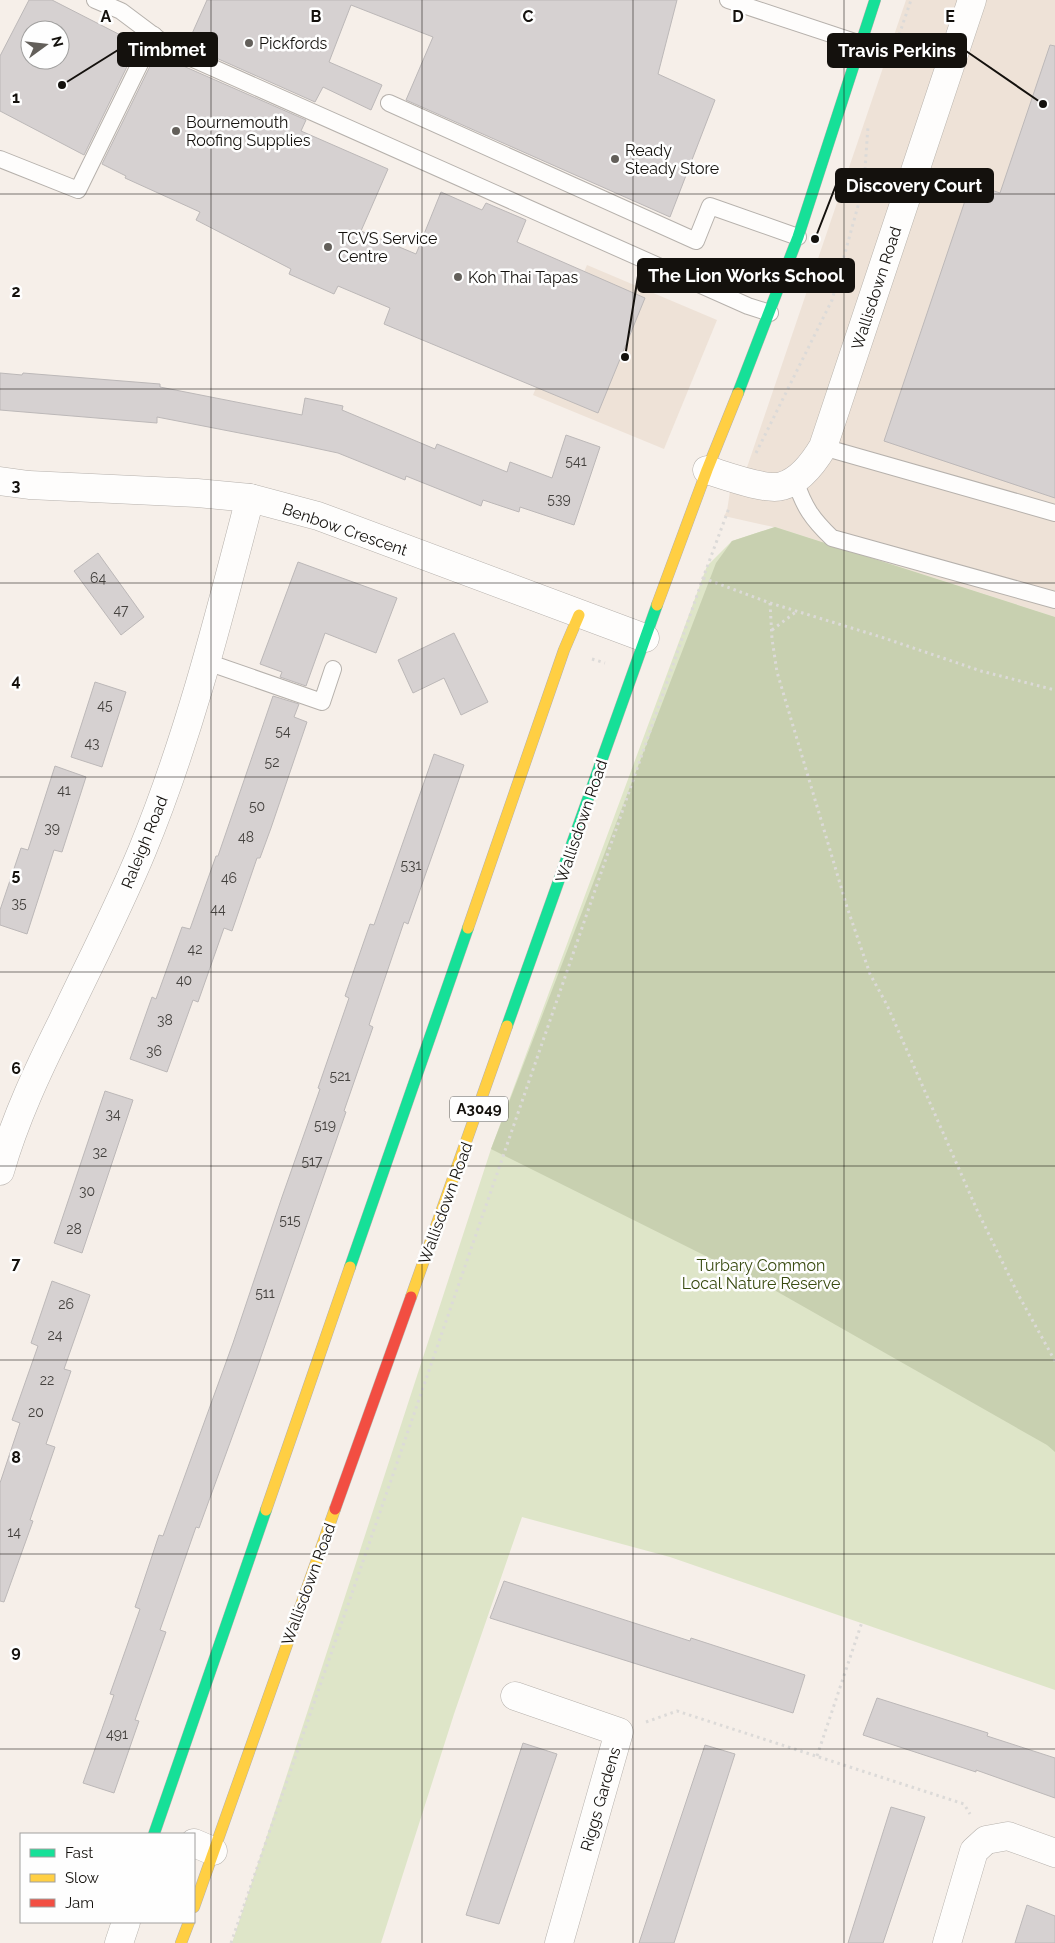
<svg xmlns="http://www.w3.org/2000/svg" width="1055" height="1943" viewBox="0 0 1055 1943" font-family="Raleway,sans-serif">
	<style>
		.built { fill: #eee2d7 }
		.green { fill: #dee5c8 }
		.forest { fill: #c8d0b0 }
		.building { fill: #d6d1d1; stroke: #bcb8b8; fill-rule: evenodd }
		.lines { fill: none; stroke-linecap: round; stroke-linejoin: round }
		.lane-casing { stroke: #b6b1ac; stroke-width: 18 }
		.street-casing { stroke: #b6b1ac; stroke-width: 29 }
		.fast-casing { stroke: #b6b1ac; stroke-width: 12 }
		.slow-casing { stroke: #b6b1ac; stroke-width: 12 }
		.jam-casing { stroke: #b6b1ac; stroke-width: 12 }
		.path { stroke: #dcdad8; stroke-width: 3; stroke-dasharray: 2.5 4; stroke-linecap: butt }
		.lane { stroke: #fefdfc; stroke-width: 16 }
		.street { stroke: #fefdfc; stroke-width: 28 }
		.fast { stroke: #16e098; stroke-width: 11 }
		.slow { stroke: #ffcf43; stroke-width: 11 }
		.jam { stroke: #f24e42; stroke-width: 11 }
		.grid { fill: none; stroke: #14110d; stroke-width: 1; stroke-opacity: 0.55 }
		.poi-dot { fill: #635f5a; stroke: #fefefe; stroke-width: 2 }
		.labels { text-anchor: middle; stroke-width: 5; stroke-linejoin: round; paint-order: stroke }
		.number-label { font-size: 14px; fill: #44413e }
		.shield { fill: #fefefe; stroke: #5a5855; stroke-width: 1 }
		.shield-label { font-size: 15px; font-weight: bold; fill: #14110d }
		.poi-label { font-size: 16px; fill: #14110d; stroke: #fefefe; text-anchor: start }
		.street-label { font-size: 16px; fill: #14110d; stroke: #fefefe }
		.park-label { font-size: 16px; fill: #384a0f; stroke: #fefefe }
		.grid-label { font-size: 16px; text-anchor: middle; font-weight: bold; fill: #14110d; stroke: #fefefe; stroke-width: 5; stroke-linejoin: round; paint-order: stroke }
		.leader { fill: none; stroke: #14110d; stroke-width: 2 }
		.callout-dot { fill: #14110d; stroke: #fefefe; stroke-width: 2 }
		.callout { fill: #14110d; stroke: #14110d; stroke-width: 2 }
		.callout-label { font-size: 18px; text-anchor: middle; font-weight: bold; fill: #fff }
	</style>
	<rect width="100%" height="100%" fill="#f6efe9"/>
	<g class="built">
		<polygon points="906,0 1055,0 1055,617 778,528 724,516 727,511 732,478 742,482"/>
		<polygon points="587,265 717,320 664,449 533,395"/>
	</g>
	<polygon class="green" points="775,527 1055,617 1055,1690 670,1557 522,1517 454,1714 381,1943 232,1943 491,1149 707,566 732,541"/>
	<polygon class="forest" points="775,527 1055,617 1055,1452 1047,1445 776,1291 491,1149 716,563 732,541"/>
	<g class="building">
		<path d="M29,0H52L138,44L84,155L0,111V56ZM30,30H60V60H30Z"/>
		<polygon points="207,0 677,0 658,74 715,100 670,217 406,100 433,37 351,5 329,62 382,85 371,110 323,87 315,102 187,45"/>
		<polygon points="1050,45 1055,46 1055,498 884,441 971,183 1000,193"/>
		<polygon points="156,54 306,120 301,131 388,169 361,231 416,254 441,192 482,210 486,203 526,220 517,242 645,298 598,413 384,324 390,308 338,286 334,294 289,274 291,269 196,220 200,212 125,178 126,176 102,164"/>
		<polygon points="0,373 22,375 23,373 160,384 160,387 302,415 305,398 343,406 342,410 435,449 437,444 507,472 510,462 552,478 566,435 600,447 574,525 520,507 519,512 483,500 481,506 406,476 405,480 338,453 296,444 157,417 157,423 0,410"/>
		<polygon points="98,553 144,617 121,635 74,571"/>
		<polygon points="298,562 397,598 376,653 325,633 306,686 280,677 282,672 260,664"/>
		<polygon points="454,633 488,702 461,715 444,678 413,693 398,660"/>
		<polygon points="95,682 126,692 102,767 71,757"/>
		<polygon points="273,696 299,704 294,717 307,722 271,828 260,858 257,858 232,931 224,928 198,1002 193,1000 167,1072 130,1059 152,997 156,999 182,927 190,929 216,856 218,856"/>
		<polygon points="434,754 464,765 408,924 404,922 369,1025 373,1027 344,1111 346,1112 255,1374 199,1528 196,1527 160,1630 166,1632 135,1720 139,1721 114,1793 83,1783 114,1695 110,1694 140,1609 135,1607 159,1535 163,1536 233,1343 282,1197 320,1089 318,1088 349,998 345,996 370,924 374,925"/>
		<polygon points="55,766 86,777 62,852 54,850 27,934 0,925 0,910 21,848 28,850"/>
		<polygon points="105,1091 133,1100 82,1253 54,1243"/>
		<polygon points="52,1281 90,1295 64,1369 71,1371 46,1444 55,1447 30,1520 33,1521 4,1602 0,1601 0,1483 20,1423 12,1420 38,1346 31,1343"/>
		<polygon points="504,1581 690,1641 691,1638 805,1675 793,1713 490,1618"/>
		<polygon points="877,1698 988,1733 987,1736 1055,1758 1055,1798 976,1770 976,1772 863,1735"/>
		<polygon points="523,1743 557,1754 499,1924 466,1915"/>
		<polygon points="705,1745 735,1754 674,1943 639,1943"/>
		<polygon points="891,1807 925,1817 883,1943 848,1943"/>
		<polygon points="1027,1905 1055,1916 1055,1943 1015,1943"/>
	</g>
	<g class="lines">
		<defs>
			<g id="lane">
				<polyline points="95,0 121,11 173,50 748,306 770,313"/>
				<polyline points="728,0 861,44"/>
				<polyline points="389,103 696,241 710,206 798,237"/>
				<polyline points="0,159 78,190 154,35"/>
				<polyline points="823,447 1055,513"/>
				<path d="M795,480C804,507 812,519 832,538L1055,600"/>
				<polyline points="207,662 322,702 333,669"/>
			</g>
			<g id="street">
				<path d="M707,470C724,475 766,491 782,486C800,481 814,462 823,447L972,0"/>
				<polyline points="0,481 29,485 197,493 250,498 318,516 645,638"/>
				<path d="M0,1171C15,1119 38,1070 62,1022C89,965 118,909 142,851C189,737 219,617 250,498"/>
				<polyline points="515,1696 619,1732 559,1943"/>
				<polyline points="194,1843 213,1851"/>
				<polyline points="119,1943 126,1922"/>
				<polyline points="947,1943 974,1851 986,1840 1008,1836 1055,1853"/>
			</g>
			<g id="fast">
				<polyline points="738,393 798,237 875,0"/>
				<polyline points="507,1026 657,605"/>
				<polyline points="350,1267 468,928"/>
				<polyline points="154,1834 266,1510"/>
			</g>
			<g id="slow">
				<polyline points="657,605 707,470 738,393"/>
				<polyline points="468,928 564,650 579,615"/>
				<polyline points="411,1297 507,1026"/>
				<polyline points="266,1510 350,1267"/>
				<polyline points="194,1907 335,1509"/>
				<polyline points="181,1943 189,1922"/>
			</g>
			<polyline id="jam" points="335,1509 411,1297"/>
		</defs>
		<use href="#lane" class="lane-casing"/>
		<use href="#street" class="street-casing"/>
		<use href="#fast" class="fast-casing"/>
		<use href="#slow" class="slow-casing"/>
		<use href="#jam" class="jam-casing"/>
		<g class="path">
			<polyline points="895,47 911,0"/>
			<polyline points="756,453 832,300 864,184 868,126"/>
			<polyline points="703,578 770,603 881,637 981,671 1055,690"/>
			<polyline points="770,603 772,639 777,672 847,907 870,974 887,1005 977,1210 1019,1296 1055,1361"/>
			<polyline points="772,630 797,611"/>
			<polyline points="592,659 605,663"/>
			<polyline points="646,1722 677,1711 964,1804 970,1814"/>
			<polyline points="817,1756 862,1622"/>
			<polyline points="231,1943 703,578 729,508"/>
		</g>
		<use href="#lane" class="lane"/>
		<use href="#street" class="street"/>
		<use href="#fast" class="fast"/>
		<use href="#slow" class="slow"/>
		<use href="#jam" class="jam"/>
	</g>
	<path class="grid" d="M211,0V1943M422,0V1943M633,0V1943M844,0V1943M0,194H1055M0,389H1055M0,583H1055M0,777H1055M0,972H1055M0,1166H1055M0,1360H1055M0,1554H1055M0,1749H1055"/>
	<g class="poi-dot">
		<circle cx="249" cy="43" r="5"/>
		<circle cx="176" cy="131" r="5"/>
		<circle cx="615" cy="159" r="5"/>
		<circle cx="328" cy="247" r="5"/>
		<circle cx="458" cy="277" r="5"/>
	</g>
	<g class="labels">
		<g class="number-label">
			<text x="576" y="466">541</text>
			<text x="559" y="504">539</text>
			<text x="98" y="583">64</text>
			<text x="121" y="615">47</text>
			<text x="105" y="710">45</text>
			<text x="283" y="736">54</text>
			<text x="92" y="748">43</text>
			<text x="272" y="767">52</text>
			<text x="64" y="795">41</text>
			<text x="257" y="811">50</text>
			<text x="52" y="833">39</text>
			<text x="246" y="842">48</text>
			<text x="411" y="870">531</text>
			<text x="229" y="883">46</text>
			<text x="19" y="908">35</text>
			<text x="218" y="914">44</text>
			<text x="195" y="954">42</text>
			<text x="184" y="985">40</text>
			<text x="165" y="1025">38</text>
			<text x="154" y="1056">36</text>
			<text x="340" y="1081">521</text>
			<text x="113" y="1119">34</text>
			<text x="325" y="1130">519</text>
			<text x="100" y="1157">32</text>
			<text x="312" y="1166">517</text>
			<text x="87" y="1196">30</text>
			<text x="290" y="1225">515</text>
			<text x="74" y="1234">28</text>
			<text x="265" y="1298">511</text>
			<text x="66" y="1309">26</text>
			<text x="55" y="1340">24</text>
			<text x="47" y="1385">22</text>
			<text x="36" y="1417">20</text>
			<text x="14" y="1537">14</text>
			<text x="117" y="1739">491</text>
		</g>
		<rect class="shield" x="450" y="1096.5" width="58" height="25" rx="4"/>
		<g class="shield-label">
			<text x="479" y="1114">A3049</text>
		</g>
		<g class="poi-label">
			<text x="259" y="49">Pickfords</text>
			<text x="186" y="128">Bournemouth<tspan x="186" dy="18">Roofing Supplies</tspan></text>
			<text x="625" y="156">Ready<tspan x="625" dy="18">Steady Store</tspan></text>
			<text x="338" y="244">TCVS Service<tspan x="338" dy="18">Centre</tspan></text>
			<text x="468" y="283">Koh Thai Tapas</text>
		</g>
		<g class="street-label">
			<text transform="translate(876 288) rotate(-72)" y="6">Wallisdown Road</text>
			<text transform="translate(345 529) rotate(19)" y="6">Benbow Crescent</text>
			<text transform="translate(581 821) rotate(-71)" y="6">Wallisdown Road</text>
			<text transform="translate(144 842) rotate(-68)" y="6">Raleigh Road</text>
			<text transform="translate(445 1203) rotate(-70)" y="6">Wallisdown Road</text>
			<text transform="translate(308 1584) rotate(-70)" y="6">Wallisdown Road</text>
			<text transform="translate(600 1799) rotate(-74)" y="6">Riggs Gardens</text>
		</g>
		<g class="park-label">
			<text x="761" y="1271">Turbary Common<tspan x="761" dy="18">Local Nature Reserve</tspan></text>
		</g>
	</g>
	<g class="grid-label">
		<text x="106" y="22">A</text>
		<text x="316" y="22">B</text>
		<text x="528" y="22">C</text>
		<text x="738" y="22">D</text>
		<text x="950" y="22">E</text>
		<text x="16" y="103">1</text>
		<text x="16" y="297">2</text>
		<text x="16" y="491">3</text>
		<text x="16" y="686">4</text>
		<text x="16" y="880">5</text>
		<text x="16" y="1074">6</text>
		<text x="16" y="1269">7</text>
		<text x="16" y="1463">8</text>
		<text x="16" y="1657">9</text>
	</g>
	<path class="leader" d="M62 85L118 50M1043 104L966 51M815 239L836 185M625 357L638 276"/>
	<g class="callout-dot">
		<circle cx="62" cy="85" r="5"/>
		<circle cx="1043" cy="104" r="5"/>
		<circle cx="815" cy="239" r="5"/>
		<circle cx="625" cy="357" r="5"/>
	</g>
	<g class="callout">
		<rect x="118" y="33" width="99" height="33" rx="5"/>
		<rect x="828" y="34" width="138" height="33" rx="5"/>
		<rect x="836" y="169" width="157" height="33" rx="5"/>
		<rect x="638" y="259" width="216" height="33" rx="5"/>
	</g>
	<g class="callout-label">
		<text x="167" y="56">Timbmet</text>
		<text x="897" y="57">Travis Perkins</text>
		<text x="914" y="192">Discovery Court</text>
		<text x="746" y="282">The Lion Works School</text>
	</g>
	<rect x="20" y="1833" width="175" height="90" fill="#fefefe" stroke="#a09f9e"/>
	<rect x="30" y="1849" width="25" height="8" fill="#16e098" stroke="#a09f9e"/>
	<text x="65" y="1858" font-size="15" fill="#14110d">Fast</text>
	<rect x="30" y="1874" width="25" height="8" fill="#ffcf43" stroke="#a09f9e"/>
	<text x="65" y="1883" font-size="15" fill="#14110d">Slow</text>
	<rect x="30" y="1899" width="25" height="8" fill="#f24e42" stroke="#a09f9e"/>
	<text x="65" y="1908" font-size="15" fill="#14110d">Jam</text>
	<g transform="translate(45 45) rotate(75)"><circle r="24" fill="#fefefe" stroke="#a09f9e"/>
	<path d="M0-4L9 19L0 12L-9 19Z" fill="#635f5a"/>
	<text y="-8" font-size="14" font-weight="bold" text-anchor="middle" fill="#14110d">N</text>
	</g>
</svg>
